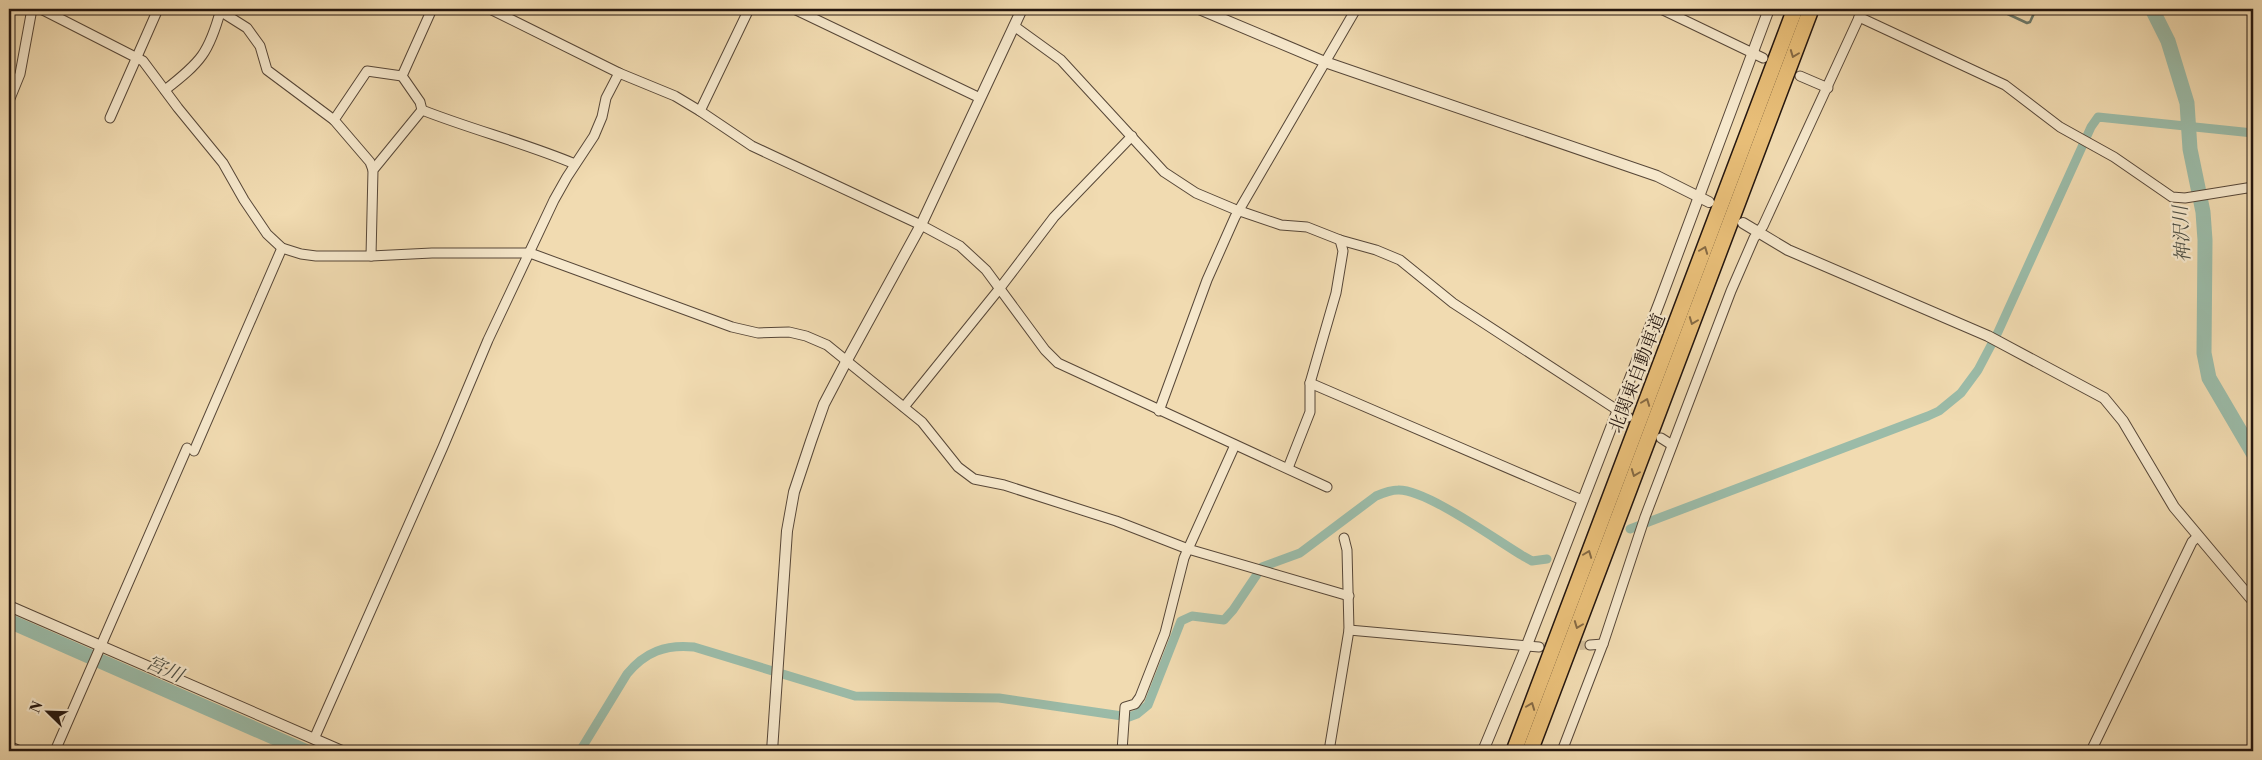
<svg xmlns="http://www.w3.org/2000/svg" width="2262" height="760" viewBox="0 0 2262 760" font-family="'Libre Bodoni','Noto Serif JP',serif">
	<style>
		.lines { fill: none; stroke-linecap: round; stroke-linejoin: round }
		.stream { stroke: #6b796b; stroke-width: 2.5 }
		.canal { stroke: #9bbba8; stroke-width: 9 }
		.river { stroke: #9bbba8; stroke-width: 15 }
		.minor-tunnel { stroke: #d2bd99; stroke-width: 9; stroke-dasharray: 9 4.5; stroke-linecap: butt }
		.minor-casing { stroke: #574738; stroke-width: 11 }
		.tertiary-casing { stroke: #574738; stroke-width: 12 }
		.motorway-casing { stroke: #24160f; stroke-width: 18 }
		.minor { stroke: #f6e8cc; stroke-width: 9 }
		.tertiary { stroke: #f6e8cc; stroke-width: 10 }
		.motorway { stroke: #e8be78; stroke-width: 15 }
		.oneway { stroke: #866a44 }
		.labels { text-anchor: middle; stroke-width: 4.5; stroke-linejoin: round; paint-order: stroke }
		.street-label { font-size: 18px; fill: #24160f; stroke: #f6e8cc }
		.water-label { font-size: 19px; font-style: italic; fill: #4e5045; stroke: #f6e8cc }
	</style>
	<rect width="100%" height="100%" fill="#f1dbb1"/>
	<filter id="stains"><feTurbulence type="fractalNoise" baseFrequency=".004" numOctaves="4"/><feColorMatrix values="0 0 0 0 .2 0 0 0 0 .09 0 0 0 0 .02 0 0 0 .5 -.17"/></filter>
	<radialGradient id="worn" r=".72"><stop offset=".6" stop-color="#630" stop-opacity="0"/><stop offset="1" stop-color="#630" stop-opacity=".3"/></radialGradient>
	<g class="lines">
		<polyline class="stream" points="1997,9 2027,23 2030,22 2036,9"/>
		<g class="canal">
			<polyline points="1630,529 1928,416 1939,411 1961,393 1978,370 1998,332 2091,127 2098,117 2253,133"/>
			<path d="M580,751L627,674C645,652 666,644 694,647L855,696L999,698L1129,717L1137,714L1148,705L1181,621L1192,616L1224,620L1233,610L1262,567L1300,553L1376,496C1383,493 1390,490 1398,490C1426,489 1496,540 1523,556L1532,561L1547,559"/>
		</g>
		<g class="river">
			<polyline points="2152,9 2168,41 2187,103 2190,149 2203,212 2205,240 2204,353 2209,378 2253,453"/>
			<polyline points="9,621 305,751"/>
		</g>
		<polyline class="minor-tunnel" points="1539,647 1590,645"/>
		<defs>
			<g id="minor">
				<polyline points="41,9 143,61 178,108 223,163 244,200 267,234 282,248 301,254 316,256 371,256 432,253 530,253 732,327 758,333 789,332 806,336 827,345 922,422 958,467 974,479 1004,485 1116,521 1188,549 1349,596"/>
				<polyline points="490,9 619,73 675,96 700,111 752,146 921,225 960,246 986,270 1045,350 1058,363 1327,487"/>
				<polyline points="794,9 980,98"/>
				<polyline points="1661,9 1763,58"/>
				<polyline points="220,11 247,28 260,46 267,70 334,120"/>
				<polyline points="1859,17 2005,85 2060,127 2114,157 2172,197 2185,198 2253,187"/>
				<polyline points="1014,26 1061,60 1164,172 1196,193 1234,209 1281,225 1307,227 1340,240 1376,250 1400,260 1453,303 1628,417"/>
				<polyline points="1800,76 1828,88"/>
				<path d="M165,90C201,62 209,53 221,9"/>
				<polyline points="9,101 20,74 32,9"/>
				<path d="M422,110C473,130 525,143 575,164"/>
				<polyline points="422,110 420,102 402,76 432,9"/>
				<polyline points="700,111 749,9"/>
				<polyline points="110,118 158,9"/>
				<polyline points="373,170 370,162 334,120 367,71 402,76"/>
				<polyline points="371,256 373,170 422,110"/>
				<polyline points="1310,383 1582,500"/>
				<polyline points="904,407 1000,288 1054,217 1132,136"/>
				<polyline points="1159,411 1207,280 1235,217 1356,9"/>
				<polyline points="1661,438 1672,445"/>
				<polyline points="194,451 282,248"/>
				<polyline points="1288,468 1310,412 1310,383 1336,293 1343,251 1340,240"/>
				<polyline points="1349,630 1539,647"/>
				<polyline points="1590,645 1603,644"/>
				<polyline points="314,739 443,447 488,340 554,200 567,177 594,136 602,117 606,98 619,73"/>
				<polyline points="9,746 20,751"/>
				<polyline points="55,751 187,448"/>
				<polyline points="1122,751 1125,707 1135,704 1140,697 1165,633 1184,558 1235,445"/>
				<polyline points="1329,751 1349,630 1347,550 1344,538"/>
				<polyline points="1562,751 1603,644 1645,517 1731,291 1754,238 1763,226 1863,9"/>
				<polyline points="2091,751 2192,542 2197,537"/>
			</g>
			<g id="tertiary">
				<polyline points="1199,9 1325,62 1657,176 1709,202"/>
				<polyline points="1743,223 1788,250 1988,336 2104,398 2123,421 2174,507 2253,601"/>
				<polyline points="9,606 342,751"/>
				<polyline points="772,751 787,531 794,492 811,441 824,404 846,362 921,225 1022,9"/>
				<polyline points="1483,751 1527,645 1660,301 1769,9"/>
			</g>
			<g id="motorway">
				<polyline points="1514,751 1795,9"/>
				<polyline points="1530,751 1811,9"/>
			</g>
		</defs>
		<use href="#minor" class="minor-casing"/>
		<use href="#tertiary" class="tertiary-casing"/>
		<use href="#motorway" class="motorway-casing"/>
		<use href="#minor" class="minor"/>
		<use href="#tertiary" class="tertiary"/>
		<use href="#motorway" class="motorway"/>
	</g>
	<defs><path id="oneway-chevron" d="M-2-3.5L2.5 0L-2 3.5" fill="none" stroke-width="1.6" stroke-linecap="round" stroke-linejoin="round" transform="scale(1.25)"/></defs>
	<g class="oneway">
		<use href="#oneway-chevron" transform="translate(1794 54) rotate(111)"/>
		<use href="#oneway-chevron" transform="translate(1704 250) rotate(-69)"/>
		<use href="#oneway-chevron" transform="translate(1693 321) rotate(111)"/>
		<use href="#oneway-chevron" transform="translate(1646 402) rotate(-69)"/>
		<use href="#oneway-chevron" transform="translate(1635 473) rotate(111)"/>
		<use href="#oneway-chevron" transform="translate(1588 554) rotate(-69)"/>
		<use href="#oneway-chevron" transform="translate(1578 625) rotate(111)"/>
		<use href="#oneway-chevron" transform="translate(1531 706) rotate(-69)"/>
	</g>
	<g class="labels">
		<g class="street-label">
			<text transform="translate(1637 373) rotate(-69)" y="6">北関東自動車道</text>
		</g>
		<g class="water-label">
			<text transform="translate(2181 234) rotate(-93)" y="7">神沢川</text>
			<text transform="translate(165 668) rotate(24)" y="7">宮川</text>
		</g>
	</g>
	<rect width="2262" height="760" fill="none" stroke="#f1dbb1" stroke-width="30"/>
	<rect x="10" y="10" width="2242" height="740" fill="none" stroke="#24160f" stroke-width="2.5"/>
	<rect x="15" y="15" width="2232" height="730" fill="none" stroke="#24160f"/>
	<g transform="translate(48 712) rotate(293)" stroke="#f6e8cc" stroke-width="4" paint-order="stroke">
	<path d="M0-4L9 19L0 12L-9 19Z" fill="#24160f"/>
	<text y="-8" font-size="14" font-weight="bold" text-anchor="middle" fill="#24160f">N</text>
	</g>
	<rect width="100%" height="100%" filter="url(#stains)"/>
	<rect width="100%" height="100%" fill="url(#worn)"/>
</svg>
